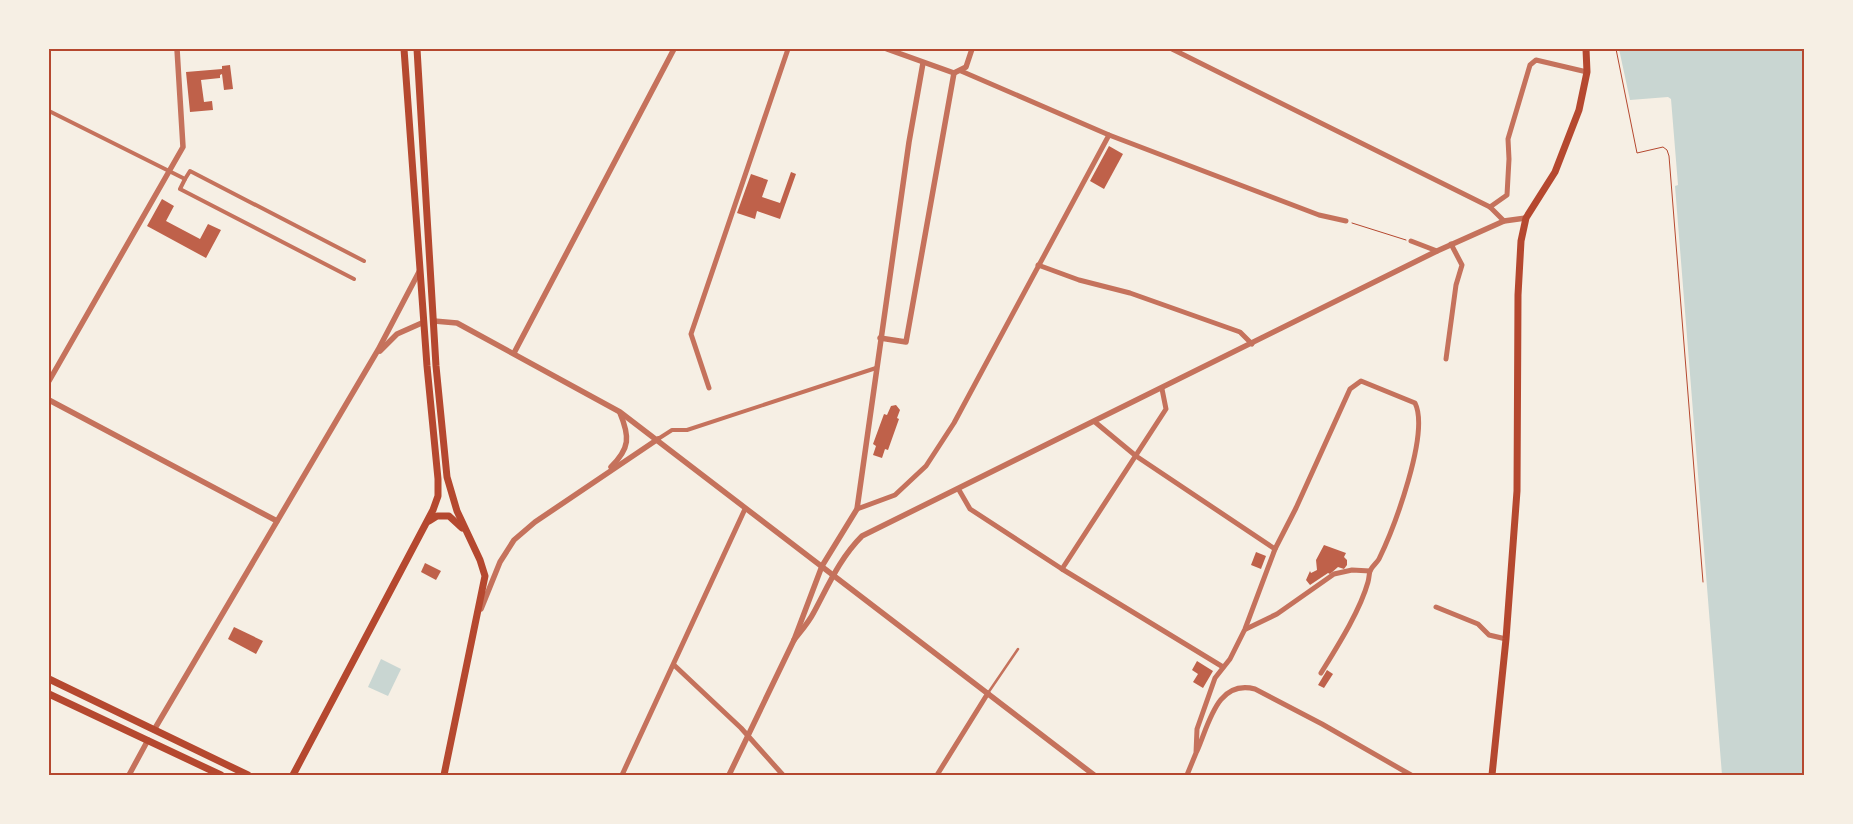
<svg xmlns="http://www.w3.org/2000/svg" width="1853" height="824" viewBox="0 0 1853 824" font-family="'IBM Plex Sans',sans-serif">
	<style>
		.water { fill: #c9d6d2 }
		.building { fill: #bf614a }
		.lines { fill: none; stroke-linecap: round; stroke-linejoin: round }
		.path { stroke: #b5482f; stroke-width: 1 }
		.service { stroke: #c5725c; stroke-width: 2.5 }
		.pedestrian { stroke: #c5725c; stroke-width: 4 }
		.minor { stroke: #c5725c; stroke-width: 5 }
		.tertiary { stroke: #c5725c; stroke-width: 5.5 }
		.secondary { stroke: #b5482f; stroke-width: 7 }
		.neatline { fill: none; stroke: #b5482f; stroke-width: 2 }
	</style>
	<rect width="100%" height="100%" fill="#f6efe4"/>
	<g class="water">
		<polygon points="1619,49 1804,49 1804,775 1722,775 1675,186 1678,185 1671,99 1668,97 1630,100"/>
		<polygon points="381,659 401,669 388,696 368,687"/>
	</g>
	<g class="building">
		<polygon points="230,65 233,89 224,90 222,74 220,75 220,78 201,80 204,102 212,101 213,110 190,112 186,72 222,69 222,66"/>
		<polygon points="1109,146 1123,154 1104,189 1090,181"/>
		<polygon points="791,172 796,174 780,219 757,211 755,219 737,213 751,174 768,180 762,197 780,203"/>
		<polygon points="162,199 174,206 166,221 200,239 208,224 221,230 206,258 147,226"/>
		<polygon points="896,405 900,410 897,418 899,419 888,450 885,449 882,458 873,455 876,446 873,444 884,414 887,415 891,406"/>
		<polygon points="1324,545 1346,553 1344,557 1347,560 1347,565 1344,569 1338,567 1330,574 1328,573 1310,585 1306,580 1310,571 1311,573 1317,570 1316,560"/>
		<polygon points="1256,552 1266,556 1261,569 1251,565"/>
		<polygon points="425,563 441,571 436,580 421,572"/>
		<polygon points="234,627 263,641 256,654 228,639"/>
		<polygon points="1197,661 1213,671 1203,688 1193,682 1198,674 1192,670"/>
		<polygon points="1327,670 1333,674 1324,688 1318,685"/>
	</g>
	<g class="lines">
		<g class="path">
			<polyline points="1616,49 1637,153 1663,147 1667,150 1669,156 1703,582"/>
			<polyline points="1352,223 1406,240"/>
		</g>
		<polyline class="service" points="988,693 1018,649"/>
		<g class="pedestrian">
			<polyline points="49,111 185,179 190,171 364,261"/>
			<polyline points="185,179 180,189 354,279"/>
			<polyline points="658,439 672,430 687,430 876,368"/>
		</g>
		<g class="minor">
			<polyline points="1172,49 1490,207 1504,221"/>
			<polyline points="961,71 1109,135 1319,215 1346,221"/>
			<polyline points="1490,207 1507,195 1509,159 1508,139 1530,65 1536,60 1587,72"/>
			<polyline points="1411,241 1437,251"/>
			<polyline points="1038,265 1079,280 1130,293 1240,332 1252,344"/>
			<polyline points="1446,359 1456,285 1462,265 1451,244"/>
			<polyline points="709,388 691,334 788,49"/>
			<polyline points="1095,422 1136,456 1275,549"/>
			<polyline points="959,490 970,509 1062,569 1223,667"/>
			<polyline points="857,509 895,495 926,466 954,423 1109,135"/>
			<polyline points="1062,569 1166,409 1162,389"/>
			<polyline points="1436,607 1478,624 1489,635 1506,639"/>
			<polyline points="1246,629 1277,614 1334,574 1352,570 1370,571"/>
			<polyline points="674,665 741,728 783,775"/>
			<path d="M1197,751C1209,724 1217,679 1255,689L1322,724L1411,775"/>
			<polyline points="622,775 745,509"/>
			<polyline points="937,775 988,693"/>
			<path d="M1187,775L1196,753L1197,729L1215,678L1230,659L1245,629L1275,549L1296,508L1350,389L1361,381L1415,403C1430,433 1394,528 1379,559C1377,563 1372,566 1370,571C1369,574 1369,579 1368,582C1360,611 1337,647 1321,673"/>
		</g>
		<g class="tertiary">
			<polyline points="887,49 954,73 966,67 972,49"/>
			<polyline points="434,321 457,323 620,412 1094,775"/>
			<polyline points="880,338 906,342 954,73"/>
			<polyline points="380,351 397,334 424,322"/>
			<polyline points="514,353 674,49"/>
			<polyline points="49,381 183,147 177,49"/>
			<polyline points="49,400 277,521"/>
			<path d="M611,467C630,448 630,437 620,413"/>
			<polyline points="481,609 500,562 514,540 535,522 658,439"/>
			<path d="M794,640C801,631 809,622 814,612C829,584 840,558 862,536L1437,251L1504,221L1526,218"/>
			<polyline points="154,730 378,350 420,270"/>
			<polyline points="129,775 148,740"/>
			<polyline points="729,775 794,640 822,566 857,509 909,142 923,63"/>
		</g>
		<g class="secondary">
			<polyline points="417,49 436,366 447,477 457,511 480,560 485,576 444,775"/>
			<polyline points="429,521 437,516 449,516 462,528"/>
			<polyline points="49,679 248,775"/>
			<polyline points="49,694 221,775"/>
			<polyline points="293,775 433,510 438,496 438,479 427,366 404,49"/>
			<polyline points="1492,775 1506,639 1517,491 1518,295 1521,241 1526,218 1555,172 1579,110 1587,72 1586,49"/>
		</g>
	</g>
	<rect width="1853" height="824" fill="none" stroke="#f6efe4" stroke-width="100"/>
	<rect x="50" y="50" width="1753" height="724" class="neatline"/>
</svg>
